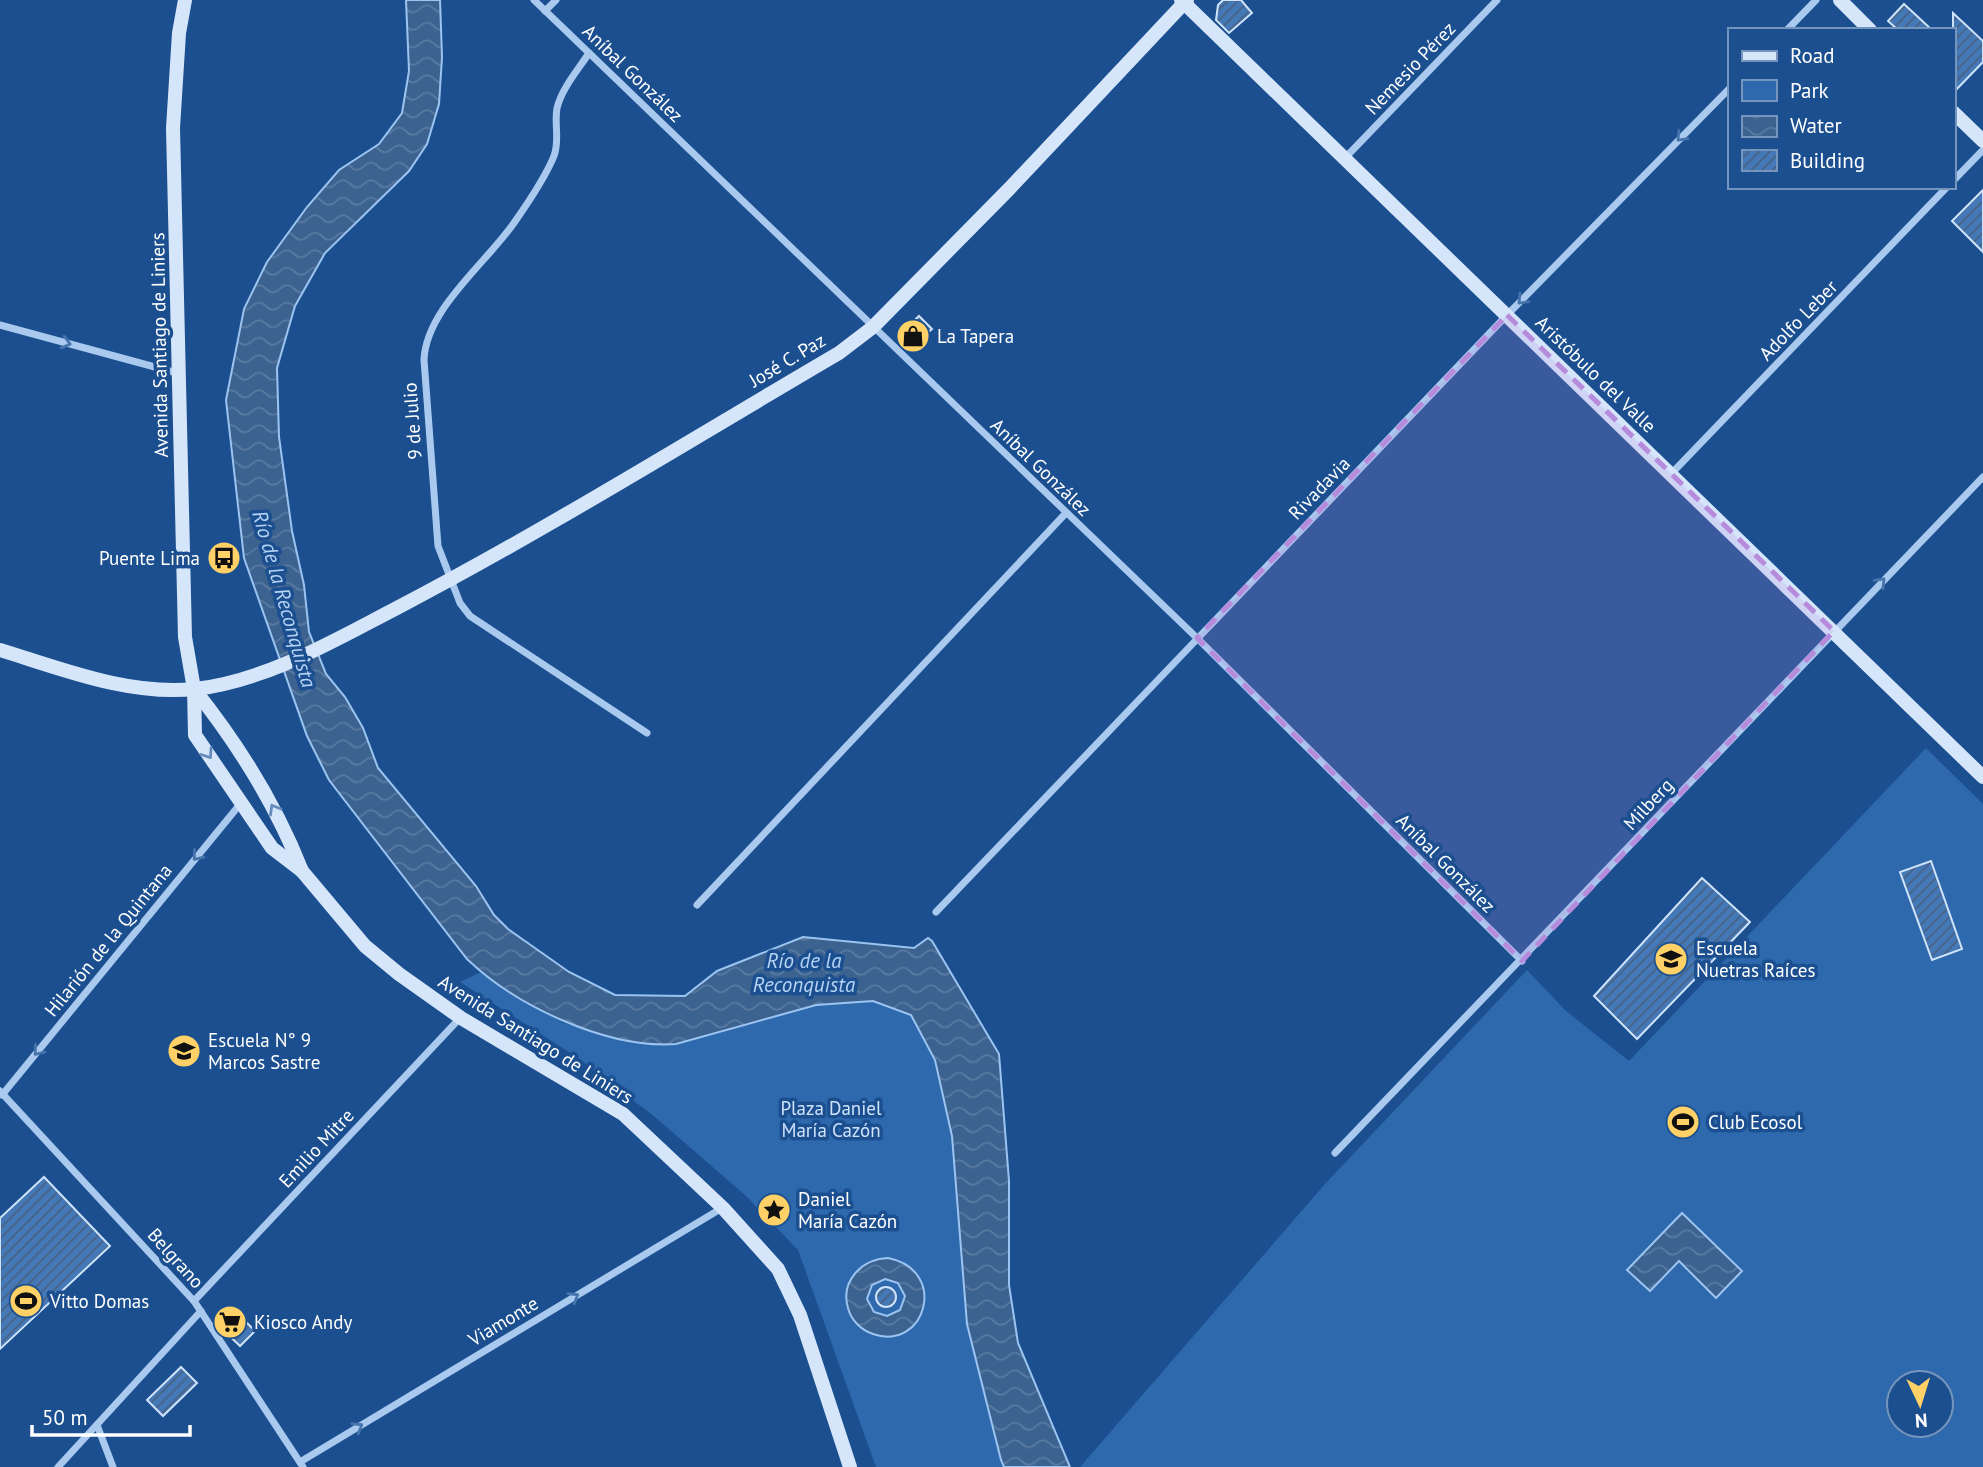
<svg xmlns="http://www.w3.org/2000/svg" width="1983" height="1467" viewBox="0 0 1983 1467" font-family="'PT Sans',sans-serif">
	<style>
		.green { fill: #2e69ad; fill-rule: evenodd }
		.water { fill: url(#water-waves); stroke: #9cc4f0; stroke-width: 2; fill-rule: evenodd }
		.building { fill: url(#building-hatch); stroke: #cfe3fa; stroke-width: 2 }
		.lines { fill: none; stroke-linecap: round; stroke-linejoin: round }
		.street { stroke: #a9c9ee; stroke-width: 7 }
		.secondary { stroke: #d6e6fa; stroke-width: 14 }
		.oneway { stroke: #4674ac }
		.oneway2 { stroke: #668bba }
		.marked { fill: #b68bdc; fill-opacity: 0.2; stroke: #b68bdc; stroke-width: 5; stroke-dasharray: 14 9; stroke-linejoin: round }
		.labels { text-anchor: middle; stroke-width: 7; stroke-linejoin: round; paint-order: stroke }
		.street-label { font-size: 19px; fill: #fff; stroke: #1b4f8f }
		.poi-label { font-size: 19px; fill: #fff; stroke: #1b4f8f; text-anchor: start }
		.park-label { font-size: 19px; fill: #cfe3fa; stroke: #1b4f8f }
		.water-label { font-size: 21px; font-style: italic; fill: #b5d3f5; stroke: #1b4f8f }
	</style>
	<defs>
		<pattern id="water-waves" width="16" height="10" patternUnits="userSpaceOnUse" patternTransform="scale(1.75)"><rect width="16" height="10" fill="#3c6290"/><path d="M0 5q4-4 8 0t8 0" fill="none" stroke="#597aa1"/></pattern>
		<pattern id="building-hatch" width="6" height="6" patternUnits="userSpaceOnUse" patternTransform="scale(1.75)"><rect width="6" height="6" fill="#4478b7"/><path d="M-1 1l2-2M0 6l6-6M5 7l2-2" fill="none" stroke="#486282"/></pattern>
	</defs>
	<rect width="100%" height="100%" fill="#1b4f8f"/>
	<g class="green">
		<path d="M1926,748L1983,804V1467H1080L1325,1184L1527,970L1566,1011L1629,1061ZM1899,1383H1941V1425H1899Z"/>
		<polygon points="481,972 563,1023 659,1045 676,1044 816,1005 873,1001 911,1015 935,1060 952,1136 967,1324 1004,1467 876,1467 798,1250 746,1196 655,1117 575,1056 460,982"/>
	</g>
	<g class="water">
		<path d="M406,0H440L442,57L439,104L427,144L409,171L325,253L295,306L277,368L279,437L292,531L304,585L309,632L326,674L345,697L363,728L378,768L476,886L494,915L508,929L569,972L615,995L685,996L717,971L803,937L914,948L928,938L932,941L999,1054L1009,1181V1285L1018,1343L1070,1467H1004L1001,1460L967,1324L952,1136L935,1060L911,1015L873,1001L816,1005L676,1044C607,1049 516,1006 467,959L329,780L307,736L244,558L226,400L244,309L267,262L307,207L339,170L379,144L402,113L409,71Z"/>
		<polygon points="1682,1213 1742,1271 1716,1298 1679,1261 1650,1291 1627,1270"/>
		<path d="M888,1258C949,1270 926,1352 873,1334C861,1330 851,1320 848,1308C840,1281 862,1259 888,1258ZM885,1279L898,1283L905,1296L900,1310L887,1316L874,1312L867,1299L872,1285Z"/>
	</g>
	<g class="building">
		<polygon points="1223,0 1241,0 1252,13 1229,33 1216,20 1218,5"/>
		<polygon points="1904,4 1932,30 1898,30 1888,21"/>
		<polygon points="1953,13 1983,41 1983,62 1953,93"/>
		<polygon points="1983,190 1983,252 1952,221"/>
		<polygon points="919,316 932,329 910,349 902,341 902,332"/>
		<polygon points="1931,861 1962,949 1932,960 1900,872"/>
		<polygon points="1702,878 1750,922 1637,1039 1594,996"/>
		<polygon points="44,1177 110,1246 0,1349 0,1218"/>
		<circle cx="886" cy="1297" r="10"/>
		<polygon points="232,1308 255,1331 240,1346 216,1323"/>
		<polygon points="181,1367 197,1383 163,1416 147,1400"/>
	</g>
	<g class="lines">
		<g class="street">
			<polyline points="534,0 1197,638 1522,961"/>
			<polyline points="545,11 556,0"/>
			<polyline points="1787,30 1816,0"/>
			<path d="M589,53C578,70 562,88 557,108C554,124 560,140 554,156C545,178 530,200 516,220C489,261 426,308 424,360L438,546L460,603L470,616L647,733"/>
			<polyline points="1345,158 1497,0"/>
			<polyline points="1953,181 1983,150"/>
			<polyline points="0,325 177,373"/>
			<polyline points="1671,474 1947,187"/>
			<polyline points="697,905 1066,513"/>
			<polyline points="936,912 1507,315 1729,89"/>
			<polyline points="0,1091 194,1301 303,1467"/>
			<polyline points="2,1095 241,803"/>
			<polyline points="1335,1153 1983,477"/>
			<polyline points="194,1301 460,1018"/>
			<polyline points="97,1425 113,1467"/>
			<polyline points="300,1462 722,1208"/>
			<polyline points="58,1467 201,1311"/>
		</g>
		<g class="secondary">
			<polyline points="185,0 179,33 173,128 185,637 194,689 195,735 272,848 302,871 365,946 399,974 461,1018 623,1114 723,1208 778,1269 800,1315 850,1467"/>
			<polyline points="1181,0 1983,777"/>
			<polyline points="1840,0 1870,30"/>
			<polyline points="1953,112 1983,141"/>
			<path d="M0,650C62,669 129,696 195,689C266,681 333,641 395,609C546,530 692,439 839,353L873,327L1010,188L1187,0"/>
			<path d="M194,689C238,744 276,805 302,871"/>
		</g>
	</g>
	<defs><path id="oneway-chevron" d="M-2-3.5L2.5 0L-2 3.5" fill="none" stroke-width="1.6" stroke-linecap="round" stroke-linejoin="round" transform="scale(1.75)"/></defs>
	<g class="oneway">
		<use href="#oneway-chevron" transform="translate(1681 137) rotate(134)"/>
		<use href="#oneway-chevron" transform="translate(1522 300) rotate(134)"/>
		<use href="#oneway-chevron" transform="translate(66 343) rotate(15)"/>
		<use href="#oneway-chevron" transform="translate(1881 582) rotate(-46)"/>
		<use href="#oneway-chevron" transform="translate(197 856) rotate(129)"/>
		<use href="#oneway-chevron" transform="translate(38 1051) rotate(129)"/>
		<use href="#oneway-chevron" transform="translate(574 1297) rotate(-31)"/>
		<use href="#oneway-chevron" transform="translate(358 1427) rotate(-31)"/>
	</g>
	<g class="oneway2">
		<use href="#oneway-chevron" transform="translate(208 754) rotate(56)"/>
		<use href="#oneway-chevron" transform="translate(274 809) rotate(-120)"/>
	</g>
	<path class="marked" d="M1507,315L1834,631L1522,961L1197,638Z"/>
	<defs>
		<symbol id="shop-disc" viewBox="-11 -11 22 22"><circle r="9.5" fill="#ffd166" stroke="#1b4f8f"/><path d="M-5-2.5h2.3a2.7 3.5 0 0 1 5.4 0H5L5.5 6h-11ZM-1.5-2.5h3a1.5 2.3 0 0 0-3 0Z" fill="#111"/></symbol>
		<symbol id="bus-disc" viewBox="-11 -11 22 22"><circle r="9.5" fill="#ffd166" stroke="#1b4f8f"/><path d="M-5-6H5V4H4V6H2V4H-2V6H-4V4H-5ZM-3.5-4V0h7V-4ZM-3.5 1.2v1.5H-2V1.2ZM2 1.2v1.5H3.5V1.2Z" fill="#111"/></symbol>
		<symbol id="school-disc" viewBox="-11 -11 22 22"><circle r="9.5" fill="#ffd166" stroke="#1b4f8f"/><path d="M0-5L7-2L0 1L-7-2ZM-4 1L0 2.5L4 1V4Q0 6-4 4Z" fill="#111"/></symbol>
		<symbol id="stadium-disc" viewBox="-11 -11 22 22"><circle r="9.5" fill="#ffd166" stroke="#1b4f8f"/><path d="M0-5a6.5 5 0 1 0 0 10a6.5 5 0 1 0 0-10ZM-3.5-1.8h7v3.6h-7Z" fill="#111"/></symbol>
		<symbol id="sight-disc" viewBox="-11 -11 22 22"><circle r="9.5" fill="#ffd166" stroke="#1b4f8f"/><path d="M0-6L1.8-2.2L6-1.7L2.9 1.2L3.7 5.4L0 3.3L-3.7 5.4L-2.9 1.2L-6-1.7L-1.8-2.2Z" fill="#111"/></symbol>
		<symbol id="supermarket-disc" viewBox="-11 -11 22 22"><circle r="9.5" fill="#ffd166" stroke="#1b4f8f"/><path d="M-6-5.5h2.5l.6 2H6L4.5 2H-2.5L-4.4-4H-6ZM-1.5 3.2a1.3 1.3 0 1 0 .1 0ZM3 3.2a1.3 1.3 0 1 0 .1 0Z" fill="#111"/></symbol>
	</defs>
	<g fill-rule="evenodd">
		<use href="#shop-disc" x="894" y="317" width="38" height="38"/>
		<use href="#bus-disc" x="205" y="539" width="38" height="38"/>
		<use href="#school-disc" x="1652" y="940" width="38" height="38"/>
		<use href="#school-disc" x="165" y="1032" width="38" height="38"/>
		<use href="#stadium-disc" x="1664" y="1103" width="38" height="38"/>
		<use href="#sight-disc" x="755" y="1191" width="38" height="38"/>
		<use href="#stadium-disc" x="7" y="1282" width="38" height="38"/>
		<use href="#supermarket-disc" x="211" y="1303" width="38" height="38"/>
	</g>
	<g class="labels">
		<g class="street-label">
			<text transform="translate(1410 68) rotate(-46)" y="7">Nemesio Pérez</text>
			<text transform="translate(633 73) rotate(44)" y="7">Aníbal González</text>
			<text transform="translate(1798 320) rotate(-46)" y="7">Adolfo Leber</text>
			<text transform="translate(159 345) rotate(-91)" y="7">Avenida Santiago de Liniers</text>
			<text transform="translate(787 360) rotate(-31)" y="7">José C. Paz</text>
			<text transform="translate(1596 374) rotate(44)" y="7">Aristóbulo del Valle</text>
			<text transform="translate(412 421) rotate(-94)" y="7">9 de Julio</text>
			<text transform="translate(1041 467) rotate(44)" y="7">Aníbal González</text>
			<text transform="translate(1319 488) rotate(-46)" y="7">Rivadavia</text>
			<text transform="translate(1648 804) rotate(-47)" y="7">Milberg</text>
			<text transform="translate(1446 863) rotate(45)" y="7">Aníbal González</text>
			<text transform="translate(108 940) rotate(-51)" y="7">Hilarión de la Quintana</text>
			<text transform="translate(536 1039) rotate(32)" y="7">Avenida Santiago de Liniers</text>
			<text transform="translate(316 1148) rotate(-47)" y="7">Emilio Mitre</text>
			<text transform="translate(176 1258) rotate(48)" y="7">Belgrano</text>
			<text transform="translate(503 1321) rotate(-31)" y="7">Viamonte</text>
		</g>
		<g class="poi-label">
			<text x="937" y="343">La Tapera</text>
			<text x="200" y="565" text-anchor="end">Puente Lima</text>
			<text x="1696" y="955">Escuela<tspan x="1696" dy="22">Nuetras Raíces</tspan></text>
			<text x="208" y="1047">Escuela N° 9<tspan x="208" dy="22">Marcos Sastre</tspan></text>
			<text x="1708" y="1129">Club Ecosol</text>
			<text x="798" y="1206">Daniel<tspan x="798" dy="22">María Cazón</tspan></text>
			<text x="50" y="1308">Vitto Domas</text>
			<text x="254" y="1329">Kiosco Andy</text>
		</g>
		<g class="park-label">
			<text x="831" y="1115">Plaza Daniel<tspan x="831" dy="22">María Cazón</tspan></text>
		</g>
		<g class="water-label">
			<text transform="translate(284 599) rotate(74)" y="7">Río de la Reconquista</text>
			<text x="804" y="968">Río de la<tspan x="804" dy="24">Reconquista</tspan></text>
		</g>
	</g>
	<rect x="1728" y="28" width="228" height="161" fill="#1b4f8f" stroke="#7695bc" stroke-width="2"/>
	<rect x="1742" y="51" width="35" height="10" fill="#d6e6fa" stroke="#7695bc" stroke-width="2"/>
	<text x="1790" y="63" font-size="21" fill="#ffffff">Road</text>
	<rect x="1742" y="80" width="35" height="21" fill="#2e69ad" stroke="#7695bc" stroke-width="2"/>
	<text x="1790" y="98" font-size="21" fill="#ffffff">Park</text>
	<rect x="1742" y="116" width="35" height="21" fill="url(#water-waves)" stroke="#7695bc" stroke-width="2"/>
	<text x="1790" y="133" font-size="21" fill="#ffffff">Water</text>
	<rect x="1742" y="150" width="35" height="21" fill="url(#building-hatch)" stroke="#7695bc" stroke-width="2"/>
	<text x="1790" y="168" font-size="21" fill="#ffffff">Building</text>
	<g transform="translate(1920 1404) rotate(176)"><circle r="33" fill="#1b4f8f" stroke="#7695bc" stroke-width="2"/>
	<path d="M0-5L12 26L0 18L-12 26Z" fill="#ffd166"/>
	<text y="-10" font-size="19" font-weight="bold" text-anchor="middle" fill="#ffffff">N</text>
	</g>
	<path d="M32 1425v10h158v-10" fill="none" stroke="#ffffff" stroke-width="3.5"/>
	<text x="42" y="1425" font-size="21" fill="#ffffff" stroke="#1b4f8f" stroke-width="5" paint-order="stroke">50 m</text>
</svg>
